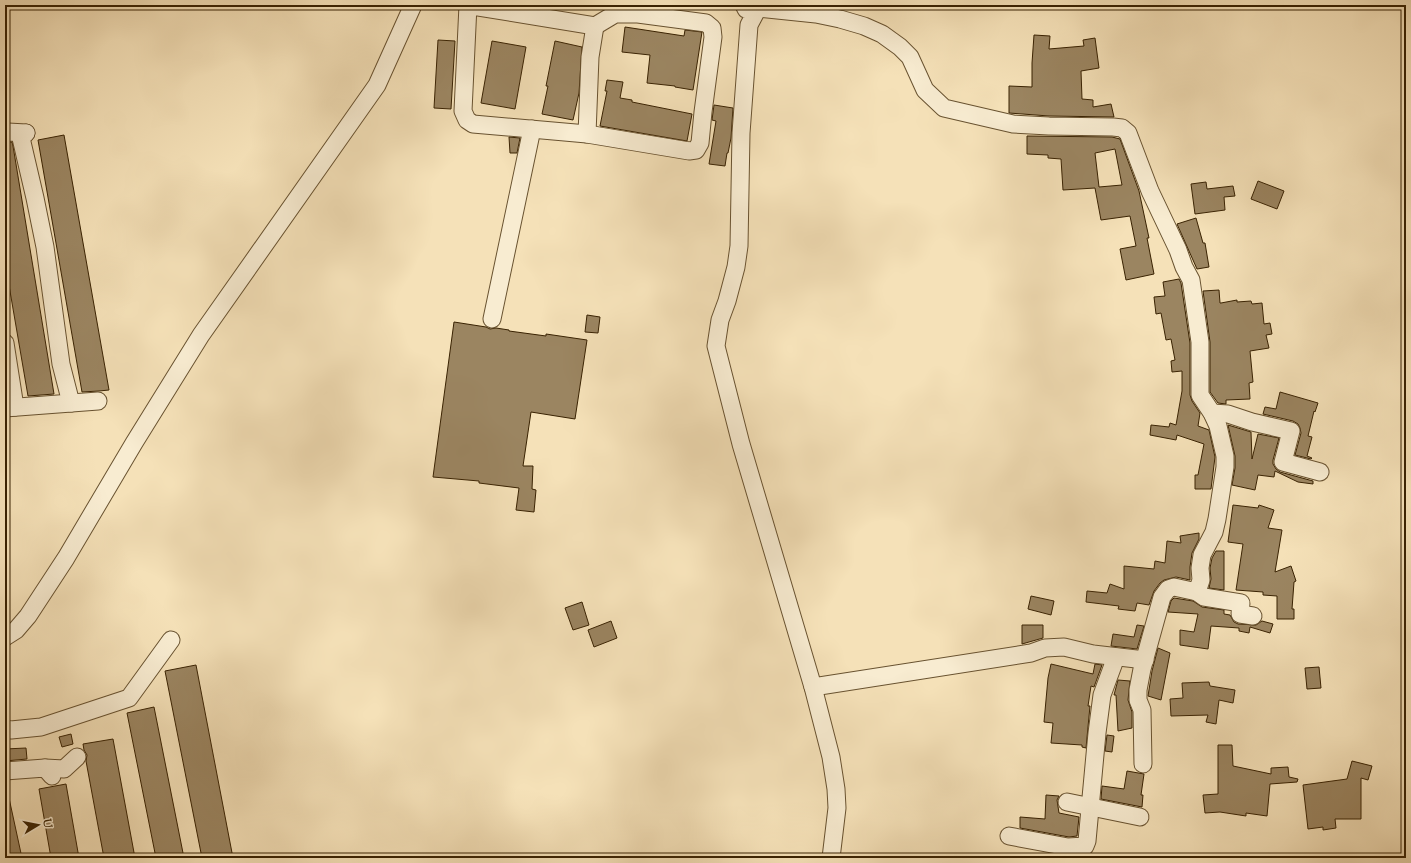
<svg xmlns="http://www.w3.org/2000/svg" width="1411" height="863" viewBox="0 0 1411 863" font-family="'Sorts Mill Goudy',serif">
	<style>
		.building { fill: #9b8561; stroke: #392202; fill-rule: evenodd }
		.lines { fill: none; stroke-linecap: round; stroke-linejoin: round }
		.minor-casing { stroke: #685230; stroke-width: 19 }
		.minor { stroke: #f8ecd1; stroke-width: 17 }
	</style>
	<rect width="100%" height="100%" fill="#f5e1b8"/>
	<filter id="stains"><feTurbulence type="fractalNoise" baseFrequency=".005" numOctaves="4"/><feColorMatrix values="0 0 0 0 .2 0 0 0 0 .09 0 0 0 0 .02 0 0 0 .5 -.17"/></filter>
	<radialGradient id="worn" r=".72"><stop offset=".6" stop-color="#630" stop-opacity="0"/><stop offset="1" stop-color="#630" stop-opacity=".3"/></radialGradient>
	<g class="building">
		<polygon points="625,27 684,36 685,30 702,32 693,90 675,87 675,86 647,83 650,55 622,52"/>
		<polygon points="1034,35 1050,36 1049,49 1084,46 1083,40 1095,38 1099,68 1081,71 1082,99 1093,100 1093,107 1111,104 1114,117 1049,116 1009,113 1009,86 1032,87 1032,63"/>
		<polygon points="438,40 455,41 451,109 434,108"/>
		<polygon points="492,41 526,47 515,109 481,103"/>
		<polygon points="555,41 582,47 579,93 573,120 542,114 548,86 546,86"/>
		<polygon points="607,80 623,82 620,98 632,100 632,102 692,114 687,141 600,126 607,91 605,91"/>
		<polygon points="714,105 733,108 731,138 728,153 727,153 725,166 709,164 716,121 712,120"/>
		<polygon points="64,135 109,390 99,391 82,392 38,140"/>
		<path d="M1027,136L1112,137L1120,139L1139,191L1149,238H1147L1154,274L1126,280L1120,249L1136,246L1130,216L1101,220L1095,188L1063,190L1061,159L1048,158V155L1027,154ZM1115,149L1122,185L1099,187L1095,153Z"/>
		<polygon points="509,137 520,138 517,153 510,153"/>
		<polygon points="9,142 12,142 13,146 54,394 28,396 5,262 5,143"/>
		<polygon points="1258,181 1284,191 1277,209 1251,199"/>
		<polygon points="1206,182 1207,189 1233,186 1235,196 1224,197 1225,210 1195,214 1191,184"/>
		<polygon points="1196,218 1203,243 1205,243 1209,267 1197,269 1177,224"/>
		<polygon points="1179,279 1181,283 1190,343 1190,395 1192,401 1200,413 1198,426 1209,430 1215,457 1211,489 1195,489 1195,475 1198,475 1204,444 1177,435 1176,440 1150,435 1151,425 1169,427 1170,423 1176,425 1182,391 1182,371 1172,372 1171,361 1175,360 1171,339 1166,340 1161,313 1156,314 1154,297 1165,296 1163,282"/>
		<polygon points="1219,290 1220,303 1221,303 1237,300 1237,302 1251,301 1252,304 1262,303 1264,324 1270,323 1272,334 1266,335 1269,348 1250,351 1253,382 1249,383 1250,399 1226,400 1226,404 1218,403 1210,392 1210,342 1203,291"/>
		<polygon points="587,315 600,317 598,333 585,332"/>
		<polygon points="454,322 486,327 490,329 496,328 509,330 509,331 546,336 546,334 587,340 575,419 531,412 523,466 533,466 532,489 536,490 534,512 516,510 519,488 479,483 479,481 433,477"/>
		<polygon points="1280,392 1318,403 1315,412 1314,411 1308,436 1312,437 1307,456 1312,458 1311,459 1295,455 1301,433 1300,428 1298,424 1293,421 1263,414 1265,407 1276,409"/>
		<polygon points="1228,425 1251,432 1252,459 1258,434 1279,438 1273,460 1273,464 1276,469 1280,472 1313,481 1313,484 1298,482 1275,471 1274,477 1258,475 1255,490 1232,485 1235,468 1235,456"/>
		<polygon points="1233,505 1258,508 1259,505 1274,510 1268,528 1282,530 1275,572 1291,566 1296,581 1294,582 1292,609 1294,609 1294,619 1277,619 1277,596 1263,595 1263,592 1236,590 1243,544 1228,542"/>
		<polygon points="1199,533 1199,539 1192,553 1190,567 1190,580 1176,577 1164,580 1160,583 1154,591 1149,605 1137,603 1135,611 1118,609 1119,606 1086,602 1087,591 1107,593 1110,584 1124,589 1124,566 1154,569 1155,561 1165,563 1167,541 1181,543 1180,536"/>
		<polygon points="1216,551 1224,551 1224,590 1209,588 1211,579 1210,568 1212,558"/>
		<polygon points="1031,596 1054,601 1051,615 1028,609"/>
		<polygon points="1174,598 1193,601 1202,607 1224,610 1224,614 1230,615 1234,622 1238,624 1256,625 1262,621 1273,624 1270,633 1250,627 1249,633 1239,631 1239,628 1211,626 1208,649 1180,645 1180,630 1194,632 1198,614 1168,612 1171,601"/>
		<polygon points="582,602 589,625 573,630 565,608"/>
		<polygon points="611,621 617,638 594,647 588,630"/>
		<polygon points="1022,625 1043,625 1043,638 1022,644"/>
		<polygon points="1137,625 1144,626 1137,649 1111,646 1113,634 1134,637"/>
		<polygon points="1158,648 1170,653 1161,700 1148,696 1152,671"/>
		<polygon points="1051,664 1093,674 1095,664 1102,665 1094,687 1091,686 1088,706 1090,706 1086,748 1082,747 1082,745 1051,743 1053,723 1044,722 1048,678"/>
		<polygon points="196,665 233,858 202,858 165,671"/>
		<polygon points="1319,667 1321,688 1307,689 1305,668"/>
		<polygon points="1118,680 1130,681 1128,700 1132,712 1132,728 1118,731 1116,695 1114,695"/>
		<polygon points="1209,682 1210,686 1235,690 1233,703 1219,700 1216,724 1206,722 1208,715 1171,716 1170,699 1183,698 1182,683"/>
		<polygon points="154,707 184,858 156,858 127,713"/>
		<polygon points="71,734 73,744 62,747 59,737"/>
		<polygon points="1107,735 1114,736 1112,752 1105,751"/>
		<polygon points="113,739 135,858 104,858 86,761 87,755 84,750 83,744"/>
		<polygon points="1218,745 1232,745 1233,766 1271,774 1271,768 1288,767 1289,777 1298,779 1297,782 1270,784 1267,816 1246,813 1246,816 1220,812 1205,813 1203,795 1218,794"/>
		<polygon points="26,748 27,759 5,761 5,749"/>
		<polygon points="1352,761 1372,766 1368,780 1361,778 1361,819 1335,819 1336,828 1323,830 1323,827 1308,829 1303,785 1347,779"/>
		<polygon points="1127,771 1144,774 1141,795 1143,795 1142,807 1101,799 1102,786 1124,789"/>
		<polygon points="66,784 79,858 51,858 39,789"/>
		<polygon points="1046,795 1059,796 1057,800 1059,813 1079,817 1077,836 1069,837 1020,828 1020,817 1045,819"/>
		<polygon points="5,798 9,798 22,858 5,858"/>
	</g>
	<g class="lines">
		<defs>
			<g id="minor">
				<polyline points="466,5 595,26 615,14 638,14 706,23 712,28 713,37 703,112 700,143 696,150 689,151 587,134 473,124 467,120 463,111 468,5"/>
				<polyline points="744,5 746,9 758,8 749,25 741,133 739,246 736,267 727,301 720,320 716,346 741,444 813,687 831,757 836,789 837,808 831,858"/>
				<polyline points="758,8 816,14 840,19 864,26 882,34 900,47 910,57 925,90 944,108 1013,124 1049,126 1113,127 1122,128 1128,133 1150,191 1178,250 1184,267 1191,280 1200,342 1200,395 1212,413 1218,426 1225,456 1225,467 1217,519 1214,532 1202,555 1200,568 1201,580 1197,592 1174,587 1168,589 1162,597 1142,669 1138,690 1138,700 1142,710 1143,764"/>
				<polyline points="5,133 8,132 26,133"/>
				<polyline points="26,133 21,138 35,198 45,247 61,364 71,403"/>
				<polyline points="587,134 590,57 595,26"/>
				<polyline points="492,319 532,129"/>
				<polyline points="5,343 15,407"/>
				<polyline points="5,408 98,401"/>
				<polyline points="1212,413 1228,414 1252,422 1291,431 1283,462 1320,472"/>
				<polyline points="1197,592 1204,597 1241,603 1240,614 1253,616"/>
				<polyline points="5,637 16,630 28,616 66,558 134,443 201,335 377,85 413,5"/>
				<polyline points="813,687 1031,653 1045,648 1064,647 1093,654 1145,660"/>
				<polyline points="5,729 11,730 41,727 129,698 171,640"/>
				<polyline points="45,768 64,769 77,757"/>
				<polyline points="5,771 45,768 52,776"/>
				<polyline points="1067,802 1140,817"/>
				<polyline points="1009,836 1068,847 1085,846 1087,841 1097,733 1102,695 1116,657"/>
			</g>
		</defs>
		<use href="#minor" class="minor-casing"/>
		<use href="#minor" class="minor"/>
	</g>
	<rect width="1411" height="863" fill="none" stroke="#f5e1b8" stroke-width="20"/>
	<rect x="6" y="6" width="1399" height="851" fill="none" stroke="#392202" stroke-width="2"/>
	<rect x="10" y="10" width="1391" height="843" fill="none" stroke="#392202"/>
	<g transform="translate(38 825) rotate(80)" stroke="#f8ecd1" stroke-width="3" paint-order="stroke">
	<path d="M0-3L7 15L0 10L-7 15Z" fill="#392202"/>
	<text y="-6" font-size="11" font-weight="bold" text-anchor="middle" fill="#392202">U</text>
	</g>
	<rect width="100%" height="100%" filter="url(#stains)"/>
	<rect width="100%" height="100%" fill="url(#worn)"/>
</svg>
